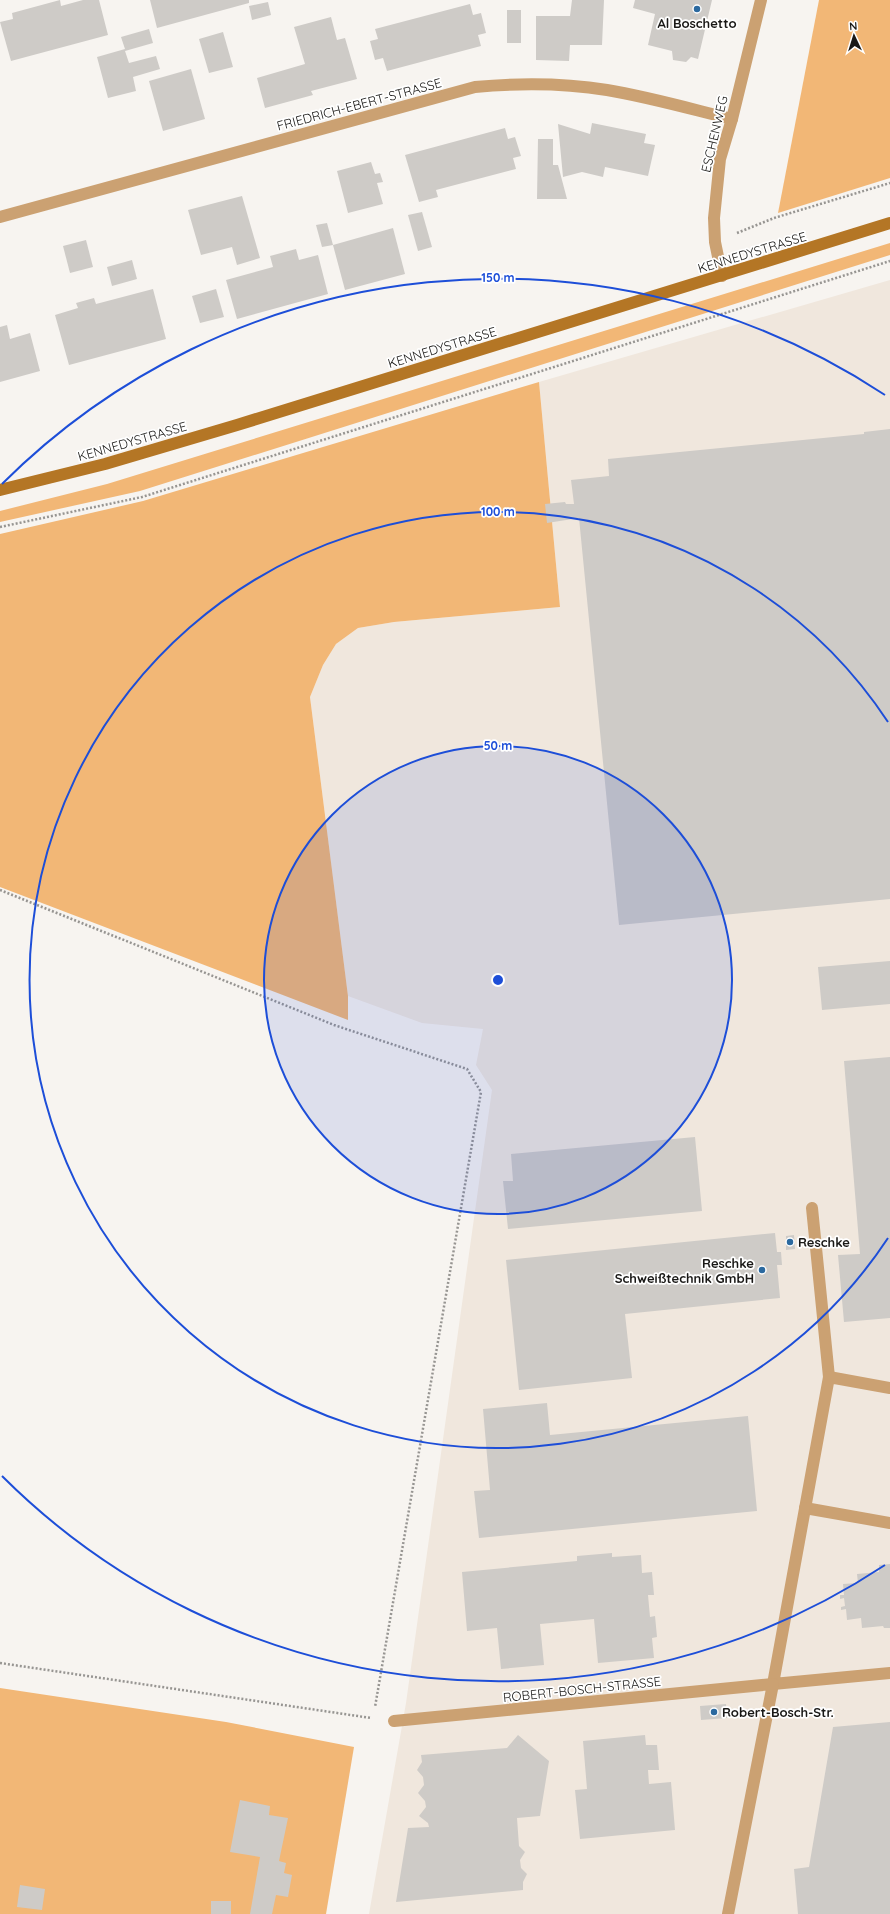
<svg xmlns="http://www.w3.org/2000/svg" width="890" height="1914" viewBox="0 0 890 1914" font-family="Quicksand,sans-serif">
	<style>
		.built { fill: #f0e7dd }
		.green { fill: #f2b776 }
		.building { fill: #cecbc7 }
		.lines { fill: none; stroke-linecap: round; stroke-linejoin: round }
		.path { stroke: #979592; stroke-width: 2.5; stroke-dasharray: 2 2; stroke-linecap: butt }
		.street { stroke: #cba172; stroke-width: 12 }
		.secondary { stroke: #b47625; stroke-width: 12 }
		.ring { fill: none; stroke: #1d4ed8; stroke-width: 2 }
		.poi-dot { fill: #2b699f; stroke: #fff; stroke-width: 1.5 }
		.labels { text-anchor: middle; stroke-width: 3.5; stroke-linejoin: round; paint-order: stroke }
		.poi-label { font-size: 13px; font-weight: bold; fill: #191816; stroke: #fff; text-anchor: start }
		.street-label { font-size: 13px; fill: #191816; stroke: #fff }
		.centre { fill: #1d4ed8; stroke: #fff; stroke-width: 2 }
		.ring-label { font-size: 12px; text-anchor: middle; font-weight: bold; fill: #1d4ed8; stroke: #fff; stroke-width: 3.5; stroke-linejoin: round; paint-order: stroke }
	</style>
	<rect width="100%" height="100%" fill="#f7f4f0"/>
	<polygon class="built" points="890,280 890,1914 369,1914 406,1703 492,1090 476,1065 483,1029 422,1023 348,996 310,697 323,665 336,644 358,628 394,622 560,607 539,382"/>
	<g class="green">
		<polygon points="819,0 890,0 890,178 778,213"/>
		<polygon points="890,243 890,255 140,491 0,522 0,511 107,484"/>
		<polygon points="539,382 560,607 394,622 358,628 336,644 323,665 310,697 348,996 348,1020 0,887 0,534 143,501"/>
		<polygon points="0,1688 226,1722 354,1747 326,1914 0,1914"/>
	</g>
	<g class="building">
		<polygon points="60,0 61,6 83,0 99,0 108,35 11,61 0,22 13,19 12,13"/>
		<polygon points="150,0 249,0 249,3 157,28"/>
		<polygon points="572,0 604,0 602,45 570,45 569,61 536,60 536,16 570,16"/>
		<polygon points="635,0 712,0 698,59 691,57 686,62 673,60 672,51 648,45 655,14 633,8"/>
		<polygon points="268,2 271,15 252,20 249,6"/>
		<polygon points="470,4 473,15 481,13 486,33 478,35 481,46 387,71 383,58 375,60 370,41 378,39 375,29"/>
		<rect x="507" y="10" width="14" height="33"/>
		<polygon points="331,17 337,40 345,38 357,79 311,91 313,95 265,108 257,78 305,64 294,27"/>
		<polygon points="149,29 153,43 125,51 129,63 156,56 160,69 133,77 136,91 108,98 97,57 125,49 121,37"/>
		<polygon points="223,32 233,67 209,73 199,39"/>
		<polygon points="191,69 205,119 163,131 149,81"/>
		<polygon points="592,123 646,134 644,143 655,145 648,176 605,167 603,177 582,172 563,177 558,124 590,134"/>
		<polygon points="505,128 508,139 515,137 521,156 513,158 516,169 436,190 438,197 419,202 405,155"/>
		<polygon points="538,139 553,139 553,165 558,165 567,199 537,199"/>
		<polygon points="371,162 375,174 380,173 383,182 377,183 383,204 348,213 337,171"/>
		<polygon points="242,196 260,258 237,265 232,247 201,255 188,210"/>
		<polygon points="422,212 432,247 418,251 408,215"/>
		<polygon points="327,223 333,245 322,247 316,225"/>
		<polygon points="393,228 405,274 345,290 333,245"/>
		<polygon points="86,240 93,267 70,273 63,246"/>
		<polygon points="296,249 299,260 318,255 328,294 237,319 226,280 273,267 270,256"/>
		<polygon points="132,260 137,279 112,286 107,267"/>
		<polygon points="153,289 166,339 69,365 55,315 78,308 76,303 94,298 96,304"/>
		<polygon points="216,289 224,317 200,323 192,296"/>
		<polygon points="7,325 10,339 30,333 40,371 0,382 0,327"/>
		<polygon points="890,429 890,899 619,925 579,518 547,523 545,504 565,502 566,504 574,504 571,480 609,476 608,459 864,434 864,432"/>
		<polygon points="890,961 890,1004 822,1010 818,967"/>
		<polygon points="890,1057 890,1318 844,1322 838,1255 860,1254 844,1061"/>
		<polygon points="695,1137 702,1211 508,1229 503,1181 513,1181 511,1154"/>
		<polygon points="775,1233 777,1252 781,1252 782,1265 777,1265 780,1298 625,1314 632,1378 519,1390 506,1260"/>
		<polygon points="794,1235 795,1249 786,1250 786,1236"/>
		<polygon points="547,1403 550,1435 748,1416 757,1511 479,1538 474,1491 490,1490 483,1409"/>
		<polygon points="612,1553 612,1557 641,1555 642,1573 652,1572 654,1595 648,1595 650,1617 655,1616 657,1637 652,1638 654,1658 598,1663 594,1619 584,1620 540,1624 544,1665 501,1669 497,1628 467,1631 462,1572 577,1561 577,1556"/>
		<polygon points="890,1564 890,1628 884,1628 883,1626 862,1628 861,1618 847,1620 846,1609 841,1610 841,1607 845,1606 844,1598 840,1599 840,1595 844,1595 843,1584 858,1583 857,1574 879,1572 879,1565"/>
		<polygon points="726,1704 727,1718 701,1720 700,1706"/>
		<polygon points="890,1722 890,1914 798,1914 794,1869 809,1867 833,1727"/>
		<polygon points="518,1735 549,1761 540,1816 517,1818 519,1846 525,1852 520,1860 521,1868 527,1874 523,1882 523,1890 396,1902 408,1828 429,1827 428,1823 419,1816 426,1807 425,1801 418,1793 424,1785 423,1777 417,1770 422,1762 421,1755 507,1748"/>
		<polygon points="645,1735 646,1745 657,1745 659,1770 648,1770 649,1784 671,1782 675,1830 580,1839 575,1790 587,1789 583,1741"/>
		<polygon points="240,1800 270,1806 269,1815 288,1818 279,1861 286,1863 284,1873 292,1875 288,1897 276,1895 272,1914 250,1914 260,1857 230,1852"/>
		<polygon points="20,1885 45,1889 42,1910 17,1907"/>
		<rect x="211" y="1901" width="20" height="13"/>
	</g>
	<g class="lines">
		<g class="path">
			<polyline points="737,233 774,218 890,183"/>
			<polyline points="0,527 142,497 890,261"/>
			<polyline points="0,890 334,1025 467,1069 481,1092 375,1707"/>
			<polyline points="0,1663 371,1718"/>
		</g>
		<g class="street">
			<path d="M0,217L475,87C519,83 563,83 607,90C649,97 691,109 732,119"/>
			<polyline points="722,276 715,242 714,218 720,159 732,119 761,0"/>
			<polyline points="812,1208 829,1377"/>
			<polyline points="890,1388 829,1377 773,1684 890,1673"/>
			<polyline points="805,1508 890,1523"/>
			<polyline points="394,1721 773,1684 728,1914"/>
		</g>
		<polyline class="secondary" points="0,490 105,464 237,425 890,223"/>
	</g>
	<circle cx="498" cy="980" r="234" fill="#1d4ed8" fill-opacity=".12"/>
	<g class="ring">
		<circle cx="498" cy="980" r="234"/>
		<path d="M888 1238A468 468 0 1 1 888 722"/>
		<path d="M885 1565A702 702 0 0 1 2 1476M2 484A702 702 0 0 1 885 395"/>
	</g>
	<g class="poi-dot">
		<circle cx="697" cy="9" r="4"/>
		<circle cx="790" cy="1242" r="4"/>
		<circle cx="762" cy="1270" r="4"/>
		<circle cx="714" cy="1712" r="4"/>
	</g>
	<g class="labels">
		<g class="poi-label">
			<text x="697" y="28" text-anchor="middle">Al Boschetto</text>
			<text x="798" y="1247">Reschke</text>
			<text x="754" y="1268" text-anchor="end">Reschke<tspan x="754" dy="15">Schweißtechnik GmbH</tspan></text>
			<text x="722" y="1717">Robert-Bosch-Str.</text>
		</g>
		<g class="street-label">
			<text transform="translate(359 104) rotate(-15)" y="5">FRIEDRICH-EBERT-STRASSE</text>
			<text transform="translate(714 134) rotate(-77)" y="5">ESCHENWEG</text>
			<text transform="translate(752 252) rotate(-17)" y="5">KENNEDYSTRASSE</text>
			<text transform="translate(442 347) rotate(-17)" y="5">KENNEDYSTRASSE</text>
			<text transform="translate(132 441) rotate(-16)" y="5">KENNEDYSTRASSE</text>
			<text transform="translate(582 1689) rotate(-6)" y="5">ROBERT-BOSCH-STRASSE</text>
		</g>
	</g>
	<circle cx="498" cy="980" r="6" class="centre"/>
	<g class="ring-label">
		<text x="498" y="282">150 m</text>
		<text x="498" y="516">100 m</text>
		<text x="498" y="750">50 m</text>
	</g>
	<g transform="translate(854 36) rotate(356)" stroke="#ffffff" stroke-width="3" paint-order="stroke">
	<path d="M0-3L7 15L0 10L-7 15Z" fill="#191816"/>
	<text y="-6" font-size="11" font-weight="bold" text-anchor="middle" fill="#191816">N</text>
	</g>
</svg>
